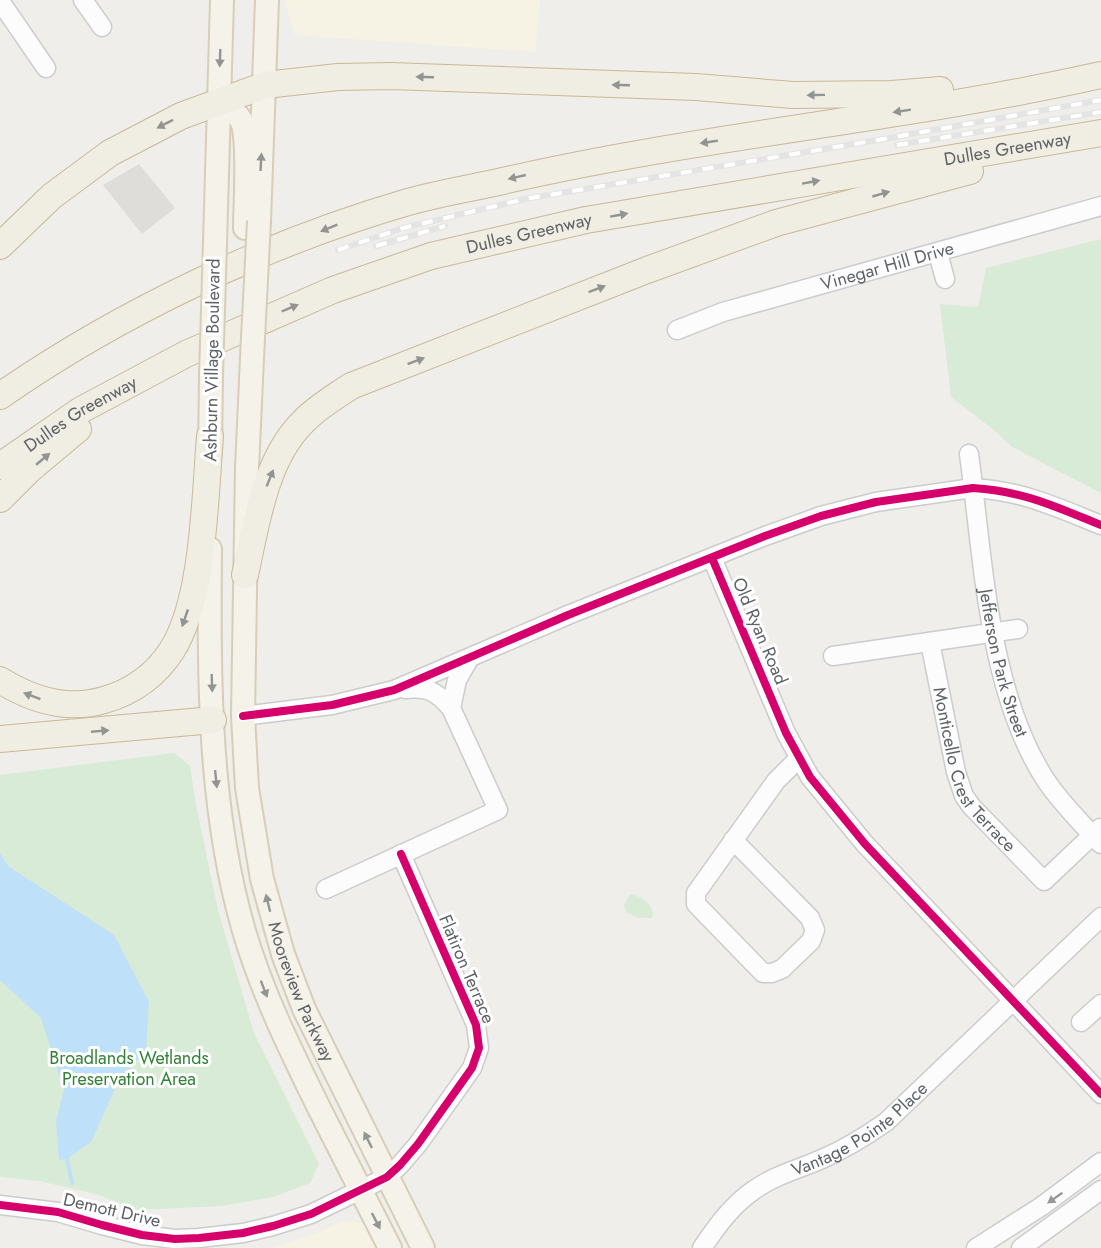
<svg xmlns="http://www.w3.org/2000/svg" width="1101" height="1248" viewBox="0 0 1101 1248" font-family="Jost,sans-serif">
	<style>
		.commercial { fill: #f7f3e4 }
		.industrial { fill: #dfddda }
		.green { fill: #d8ebd6 }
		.water { fill: #bfe0f9 }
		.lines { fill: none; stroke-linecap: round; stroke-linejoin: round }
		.stream { stroke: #bfe0f9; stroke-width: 4 }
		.minor-casing { stroke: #cbcccc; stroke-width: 21 }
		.major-casing { stroke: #d7ceb8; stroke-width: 26 }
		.highway-casing { stroke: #c8b996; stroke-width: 28 }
		.minor { stroke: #fdfcfc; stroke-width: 18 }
		.major { stroke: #f4f2e9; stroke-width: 22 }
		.highway { stroke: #f0ede3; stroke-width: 26 }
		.rail-casing { stroke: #e4e4e4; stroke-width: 6 }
		.rail { stroke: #fff; stroke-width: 4; stroke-dasharray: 11; stroke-linecap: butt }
		.major-bridge-casing { stroke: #d7ceb8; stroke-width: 26; stroke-linecap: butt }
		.major-bridge { stroke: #f4f2e9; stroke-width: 22 }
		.cycleway-casing { stroke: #fff; stroke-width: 11 }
		.cycleway { stroke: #d6006c; stroke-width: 8 }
		.oneway { fill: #939595 }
		.oneway2 { fill: #929393 }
		.oneway3 { fill: #96999c }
		.labels { text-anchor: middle; stroke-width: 6; stroke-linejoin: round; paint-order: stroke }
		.street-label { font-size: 18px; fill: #5f6368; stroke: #fff }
		.park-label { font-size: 18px; fill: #348238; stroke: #fff }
	</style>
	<rect width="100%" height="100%" fill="#efeeea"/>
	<g class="commercial">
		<polygon points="284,0 540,0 535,52 295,35"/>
		<polygon points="353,1221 364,1224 370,1228 378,1248 271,1248 312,1235 341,1222"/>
	</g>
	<polygon class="industrial" points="139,164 175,208 142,234 103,185"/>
	<g class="green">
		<polygon points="1101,239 1101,493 1012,447 994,430 951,397 940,304 978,307 986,268"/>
		<polygon points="174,753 190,766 196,805 218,910 254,1033 319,1164 310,1183 273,1197 221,1206 137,1210 96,1194 39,1181 0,1177 0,775"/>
		<path d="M630,894C642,896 656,906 652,918H638L626,912L624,905Z"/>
	</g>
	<polygon class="water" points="0,853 8,866 114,935 149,1002 146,1050 119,1080 91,1142 67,1159 59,1160 56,1121 64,1090 41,1018 0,980"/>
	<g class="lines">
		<polyline class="stream" points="67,1159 72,1183"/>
		<defs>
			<g id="minor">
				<polyline points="83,0 102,27"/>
				<polyline points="0,1 46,68"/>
				<polyline points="938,253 945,279"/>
				<path id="s1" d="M677,330L723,312L1101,206"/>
				<path id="s2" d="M969,454C983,556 988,694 1047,782C1062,804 1082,824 1101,844"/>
				<polyline points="712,558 786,733 810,777 865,844 1101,1094"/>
				<path id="s3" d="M930,642L956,772L964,796L972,807L1044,881L1100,828"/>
				<polyline points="833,656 1018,629"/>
				<polyline points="451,708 457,680 469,659"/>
				<path d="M243,716L332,705L394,690L568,615L765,536L821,516L876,502L973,488C1023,491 1056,507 1101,525"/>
				<polyline points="733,840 810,918 815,930 811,941 782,969 772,973 763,973 696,904 696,893 776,781 799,758"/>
				<path d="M326,889L498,810L451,708C436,691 428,687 405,689"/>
				<polyline points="1081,1022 1101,1004"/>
				<polyline points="0,1205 58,1212 102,1225 142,1235 175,1239 199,1238 243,1233 273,1226 311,1214 387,1177 400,1165 418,1144 472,1068 479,1048 476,1025 401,854"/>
				<path id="s4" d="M702,1248C717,1226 732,1205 754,1190C775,1175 799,1169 822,1159C845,1149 866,1136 886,1122L1101,917"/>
				<polyline points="976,1248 1042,1206 1101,1162"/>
				<polyline points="1021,1248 1101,1190"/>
			</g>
			<g id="major">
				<path d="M219,102C226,107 236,111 241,120C250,137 245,206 245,228"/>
				<polyline points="259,221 267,0"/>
				<polyline points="215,243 222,0"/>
				<path id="s5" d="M252,358L247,468L243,716L247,788L262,879L283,954L304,1009L423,1248"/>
				<polyline points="210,453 211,376"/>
				<path d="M210,549C209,677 208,807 244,931C262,992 290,1049 318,1106C342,1154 366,1201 390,1248"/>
			</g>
			<g id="highway">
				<polyline points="0,246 52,196 110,153 181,116 265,85 338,77 391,76 696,87 793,95 892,94 940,90"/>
				<path d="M0,396C121,312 267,243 408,202C436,194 465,189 494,183C694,136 900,120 1101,75"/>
				<path id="s6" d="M0,466L81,410L186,354L333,290L431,256L586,220L1101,133"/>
				<polyline points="0,499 29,470 78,429"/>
				<path d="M245,575C256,525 265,459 303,422C317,407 335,397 351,386L647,270L776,223L970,171"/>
				<path d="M0,680C32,700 67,711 104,700C132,692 156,675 172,650C204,600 205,496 210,436"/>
				<polyline points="0,739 213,720"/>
			</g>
		</defs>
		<use href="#minor" class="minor-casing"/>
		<use href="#major" class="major-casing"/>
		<use href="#highway" class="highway-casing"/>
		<use href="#minor" class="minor"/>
		<use href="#major" class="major"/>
		<use href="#highway" class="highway"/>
		<defs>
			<g id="rail">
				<polyline points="897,145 1101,112"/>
				<polyline points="376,246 445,226"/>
				<polyline points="338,250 403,228 525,199 878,140 1101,100"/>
			</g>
		</defs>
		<use href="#rail" class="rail-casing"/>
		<use href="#rail" class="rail"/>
		<defs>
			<g id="major-bridge">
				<polyline points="252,358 259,221"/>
				<polyline points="211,376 215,243"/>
			</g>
		</defs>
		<use href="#major-bridge" class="major-bridge-casing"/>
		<use href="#major-bridge" class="major-bridge"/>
		<defs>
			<g id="cycleway">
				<polyline points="712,558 786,733 810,777 865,844 1101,1094"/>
				<path d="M243,716L332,705L394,690L568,615L765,536L821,516L876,502L973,488C1023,491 1056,507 1101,525"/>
				<polyline points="0,1205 58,1212 102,1225 142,1235 175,1239 199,1238 243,1233 273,1226 311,1214 387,1177 400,1165 418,1144 472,1068 479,1048 476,1025 401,854"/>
			</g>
		</defs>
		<use href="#cycleway" class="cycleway-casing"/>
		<use href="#cycleway" class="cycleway"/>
	</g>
	<defs><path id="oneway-solid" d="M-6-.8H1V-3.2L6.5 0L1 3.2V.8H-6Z" transform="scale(1.5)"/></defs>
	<g class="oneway">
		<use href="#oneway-solid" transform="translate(220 58) rotate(92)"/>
		<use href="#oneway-solid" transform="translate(261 162) rotate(-87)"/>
		<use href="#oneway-solid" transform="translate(212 683) rotate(88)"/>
		<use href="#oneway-solid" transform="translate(216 779) rotate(84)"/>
		<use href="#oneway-solid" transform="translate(268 903) rotate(-104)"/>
		<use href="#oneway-solid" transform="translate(264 989) rotate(69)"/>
		<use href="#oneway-solid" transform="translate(368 1140) rotate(-116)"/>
		<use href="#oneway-solid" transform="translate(376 1221) rotate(63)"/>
	</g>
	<g class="oneway2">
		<use href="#oneway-solid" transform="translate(425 77) rotate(-178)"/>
		<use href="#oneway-solid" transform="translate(621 85) rotate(-178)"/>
		<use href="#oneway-solid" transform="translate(816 95) rotate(179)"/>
		<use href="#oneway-solid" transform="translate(902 111) rotate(171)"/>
		<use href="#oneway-solid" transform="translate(165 124) rotate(153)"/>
		<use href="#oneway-solid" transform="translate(709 142) rotate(171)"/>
		<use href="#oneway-solid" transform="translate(517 177) rotate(167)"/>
		<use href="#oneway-solid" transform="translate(811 182) rotate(-10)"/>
		<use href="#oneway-solid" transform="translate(881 194) rotate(-16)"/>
		<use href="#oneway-solid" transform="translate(619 215) rotate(-10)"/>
		<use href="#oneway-solid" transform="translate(329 228) rotate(158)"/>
		<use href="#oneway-solid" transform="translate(597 289) rotate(-21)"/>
		<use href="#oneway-solid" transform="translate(290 308) rotate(-23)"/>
		<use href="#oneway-solid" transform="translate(416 361) rotate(-21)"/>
		<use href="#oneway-solid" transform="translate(43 459) rotate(-40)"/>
		<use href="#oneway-solid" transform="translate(270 478) rotate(-68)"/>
		<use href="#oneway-solid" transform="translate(185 618) rotate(109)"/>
		<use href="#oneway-solid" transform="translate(32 696) rotate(-159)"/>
		<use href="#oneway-solid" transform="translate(100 731) rotate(-5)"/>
	</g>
	<use class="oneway3" href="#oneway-solid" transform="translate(1055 1198) rotate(145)"/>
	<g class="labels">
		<g class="street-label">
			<text dy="6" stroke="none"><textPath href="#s6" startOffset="1068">Dulles Greenway</textPath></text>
			<text dy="6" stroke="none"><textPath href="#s6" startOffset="582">Dulles Greenway</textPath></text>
			<text dy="6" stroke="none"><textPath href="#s1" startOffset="220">Vinegar Hill Drive</textPath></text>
			<text transform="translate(212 360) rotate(-89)" y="6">Ashburn Village Boulevard</text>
			<text dy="6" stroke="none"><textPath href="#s6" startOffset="96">Dulles Greenway</textPath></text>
			<text transform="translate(760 631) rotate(67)" y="6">Old Ryan Road</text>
			<text dy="6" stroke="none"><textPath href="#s2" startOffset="212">Jefferson Park Street</textPath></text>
			<text dy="6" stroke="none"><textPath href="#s3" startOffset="138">Monticello Crest Terrace</textPath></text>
			<text transform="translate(467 969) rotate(67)" y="6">Flatiron Terrace</text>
			<text dy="6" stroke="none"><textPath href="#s5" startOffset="642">Mooreview Parkway</textPath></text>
			<text dy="6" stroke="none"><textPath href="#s4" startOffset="201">Vantage Pointe Place</textPath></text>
			<text transform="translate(112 1210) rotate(13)" y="6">Demott Drive</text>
		</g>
		<g class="park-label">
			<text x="129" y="1064">Broadlands Wetlands<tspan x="129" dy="21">Preservation Area</tspan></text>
		</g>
	</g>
</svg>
